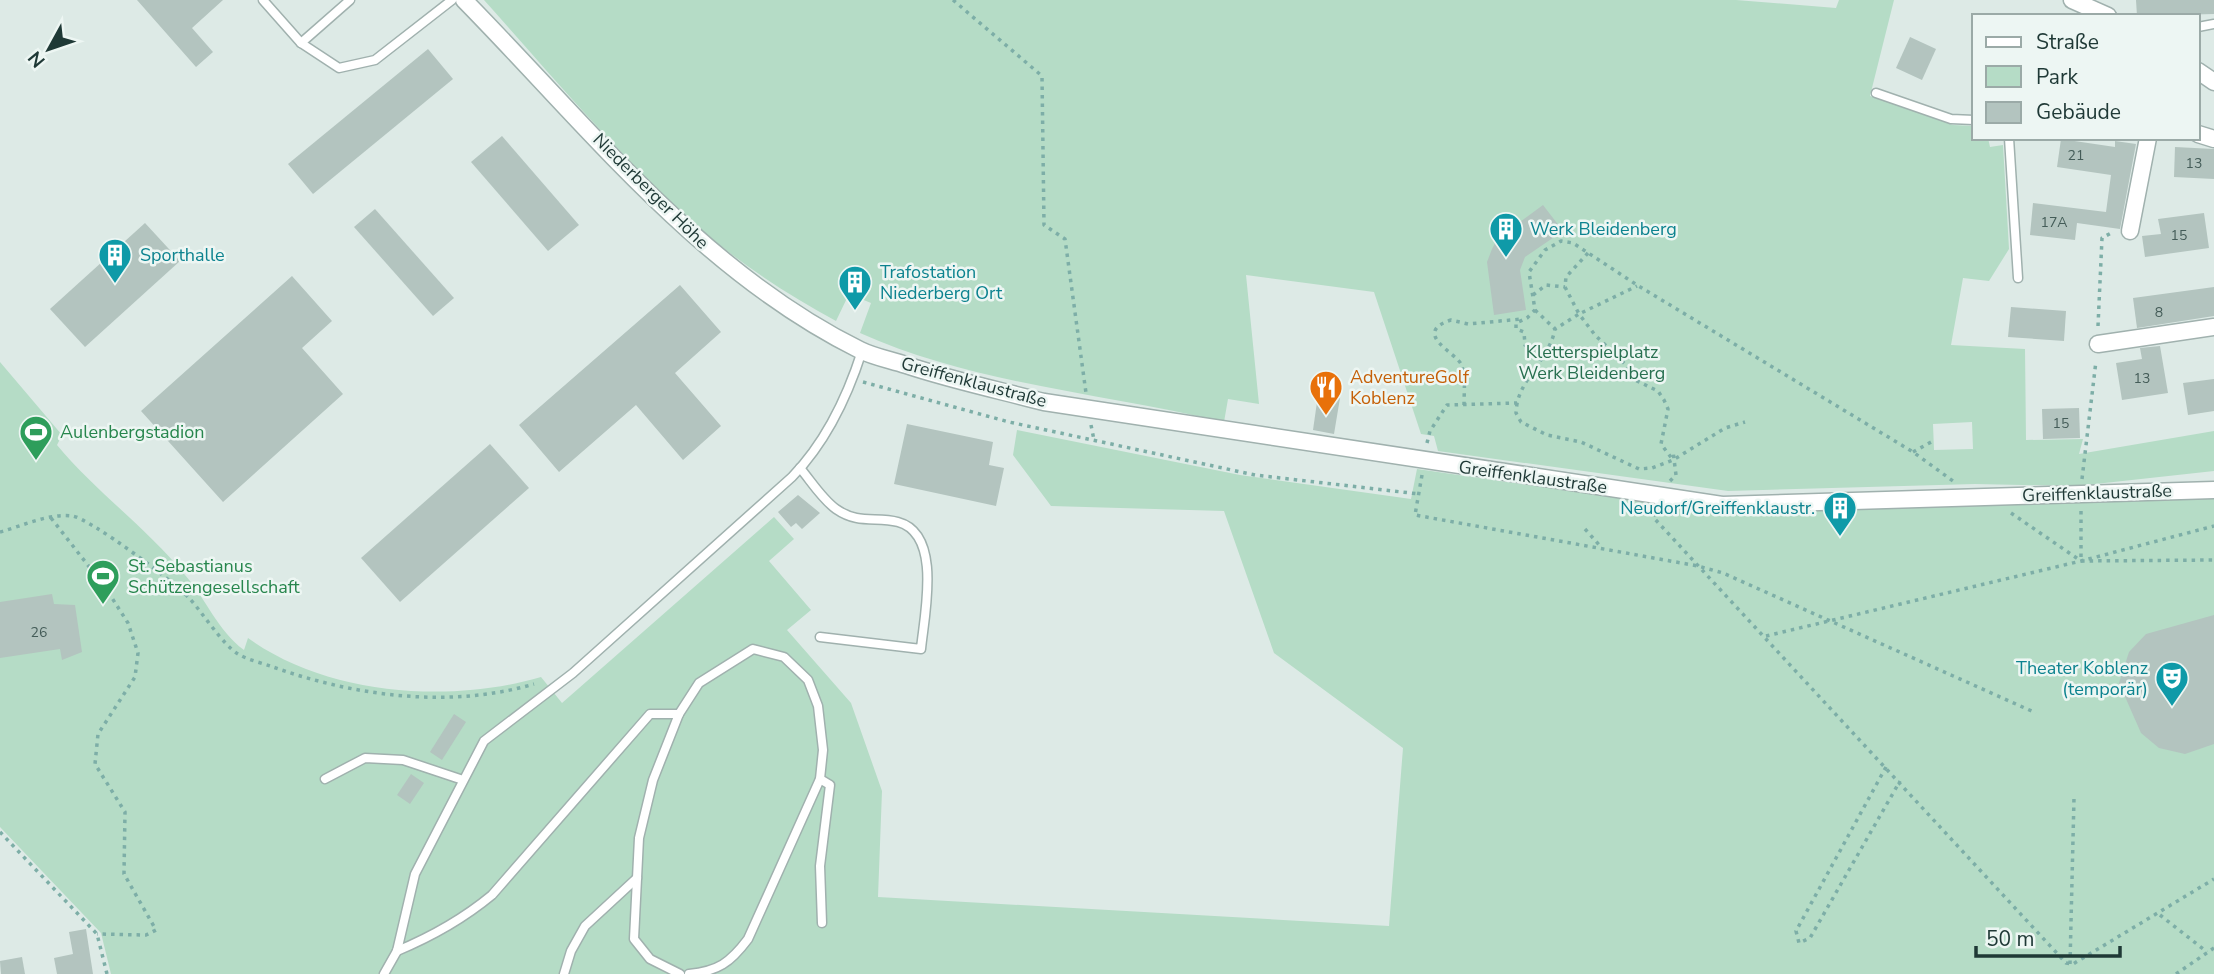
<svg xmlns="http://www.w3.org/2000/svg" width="2214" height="974" viewBox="0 0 2214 974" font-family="'Nunito Sans',sans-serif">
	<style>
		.green { fill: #b5dcc6; fill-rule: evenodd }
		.building { fill: #b3c4bf }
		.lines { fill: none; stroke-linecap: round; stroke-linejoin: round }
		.service-casing { stroke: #a0b1ae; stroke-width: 11 }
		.minor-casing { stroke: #a0b1ae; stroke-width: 19 }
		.path { stroke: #7daea7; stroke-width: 3.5; stroke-dasharray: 3.5 5; stroke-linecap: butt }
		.service { stroke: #fff; stroke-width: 8 }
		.minor { stroke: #fff; stroke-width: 16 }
		.labels { text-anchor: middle; stroke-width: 5; stroke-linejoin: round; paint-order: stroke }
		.number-label { font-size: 14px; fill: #445c58 }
		.street-label { font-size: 18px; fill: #1f3936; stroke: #edf6f3 }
		.culture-label { font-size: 18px; fill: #0d838f; stroke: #edf6f3; text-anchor: start }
		.park-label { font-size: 18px; fill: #287050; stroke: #edf6f3 }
		.food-label { font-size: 18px; fill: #c56008; stroke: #edf6f3; text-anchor: start }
		.leisure-label { font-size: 18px; fill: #27864d; stroke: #edf6f3; text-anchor: start }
	</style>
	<rect width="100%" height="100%" fill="#ddeae6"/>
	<g class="green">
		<path d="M484,0H1736L1836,8L1839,0H1894L1870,96L1953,125L1974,126V138H1988L1990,147L2003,145L2009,249L1989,281L1963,278L1951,345L2025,349L2026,440L2083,439L2079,454L2214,431V471L2077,486L1975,484L1728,491L1438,451L1434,436L1421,434L1374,292L1246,275L1259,404L1228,399L1224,422C1104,393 973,384 860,333L871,303L849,294L836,321C796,299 757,275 721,246C634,174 559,84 484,0ZM1972,422L1973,449L1934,450L1933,424Z"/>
		<path d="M0,362L62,435L57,445C96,492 147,528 185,575C207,600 217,630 244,650L248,638C327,695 449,704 541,677L562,703L774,517L794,539L769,561L811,610L787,630L851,703L882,791L878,897L1389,926L1403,748L1274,653L1224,511L1051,506L1013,455L1017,430L1240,475L1411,499L1417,469L1722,513L2214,494V974H111L101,933L0,827Z"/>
	</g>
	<g class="building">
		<polygon points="137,0 223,0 192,28 213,52 196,67"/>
		<polygon points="2136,0 2214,0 2214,14 2137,16"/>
		<polygon points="1910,37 1936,49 1922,80 1896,68"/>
		<polygon points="428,49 453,79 313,194 288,164"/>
		<polygon points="502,136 579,225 548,251 471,162"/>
		<polygon points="2061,139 2115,147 2115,141 2136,144 2120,229 2077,223 2075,240 2030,235 2033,203 2106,212 2111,175 2057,167"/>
		<polygon points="2175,147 2214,149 2214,179 2174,177"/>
		<polygon points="1543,205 1563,231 1525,257 1520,270 1526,310 1494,315 1487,262 1492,249 1497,239"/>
		<polygon points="375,209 454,298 433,316 354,227"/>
		<polygon points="2204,213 2209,248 2145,257 2142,236 2161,234 2158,219"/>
		<polygon points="145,223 180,261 85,347 50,309"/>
		<polygon points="292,276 332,321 302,348 343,394 223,502 141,411"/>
		<polygon points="680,285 721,332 675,373 721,426 683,460 636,405 559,472 519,425"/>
		<polygon points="2214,287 2214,316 2137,328 2133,298"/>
		<polygon points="2011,307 2066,311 2064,341 2008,337"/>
		<polygon points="2160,346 2168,393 2122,400 2116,363 2142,359 2140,348"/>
		<polygon points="2214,379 2214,411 2188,415 2183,383"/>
		<polygon points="1318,395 1340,398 1334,434 1313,430"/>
		<polygon points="2079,408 2080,438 2043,439 2042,409"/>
		<polygon points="907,424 993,442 989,465 1004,468 996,506 894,484"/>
		<polygon points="490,444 529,488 400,602 361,558"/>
		<polygon points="798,495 820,513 802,529 796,523 791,527 778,512"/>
		<polygon points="52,594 54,604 75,605 82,652 62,660 60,649 0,658 0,602"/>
		<polygon points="2214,615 2214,744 2185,754 2159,748 2141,733 2119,683 2129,652 2146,634"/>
		<polygon points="454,714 466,722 442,760 430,752"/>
		<polygon points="411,774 424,783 410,804 397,795"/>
		<polygon points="86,929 93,974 57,974 54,958 73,954 69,932"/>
		<polygon points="22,957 25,974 1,974 0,961"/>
	</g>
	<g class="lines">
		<defs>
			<g id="service">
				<polyline points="263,0 301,43 339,68 375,60 452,0"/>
				<polyline points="2198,27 2214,24"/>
				<polyline points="301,43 350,0"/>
				<polyline points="1876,93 1951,119 1974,120"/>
				<polyline points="2009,138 2018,278"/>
				<path d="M800,468C811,481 822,499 836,509C859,525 876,516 898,522C943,534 924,616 921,649L820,637"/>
				<polyline points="325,779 365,758 403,760 463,780"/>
				<polyline points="820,779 830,785 820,866 822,923"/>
				<path d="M397,951C433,936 463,919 492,895L650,714H679"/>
				<path d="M384,974L397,951L415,874L484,741L573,673L792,477C826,442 847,398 862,351"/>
				<polyline points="564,974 571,951 585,926 637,878"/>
				<path d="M680,974L650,959L634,939L639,838L653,780L679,714L699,683L753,649L784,657L808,680L818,706L823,750L820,779L748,939C730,963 718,971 689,974"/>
			</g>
			<g id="minor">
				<path d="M464,0C587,125 700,271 860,350C874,357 891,360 906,365C951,380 998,390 1044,402L1722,505L2214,490"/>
				<polyline points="2072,0 2108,16"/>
				<polyline points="2198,71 2214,82"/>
				<polyline points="2198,134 2214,139"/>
				<polyline points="2130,231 2148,138"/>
				<polyline points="2098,344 2214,327"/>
			</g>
		</defs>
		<use href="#service" class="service-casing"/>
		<use href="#minor" class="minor-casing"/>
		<g class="path">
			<polyline points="953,0 1042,76 1044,225 1065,239 1086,393"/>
			<polyline points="1588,253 1566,277 1565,287 1579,314 1637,286"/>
			<polyline points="1533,295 1546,285 1565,287"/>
			<polyline points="1535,310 1555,329"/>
			<polyline points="2098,326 2102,238 2113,232"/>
			<polyline points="1541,357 1525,345 1524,332 1516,329 1516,323 1527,318 1535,310 1529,272 1545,250 1561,241 1573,243 1637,285 1913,452 1953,481"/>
			<polyline points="863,382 1009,422 1255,475 1419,494"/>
			<polyline points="1517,403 1516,413 1521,422 1547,435 1581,442 1639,469 1652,468 1673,460 1725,428 1745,422"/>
			<path d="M1464,405C1464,392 1466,376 1461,364C1456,353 1411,333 1451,320L1468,324L1522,319"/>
			<polyline points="1091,425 1094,440"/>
			<path d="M1427,443L1430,431L1447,405L1517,403C1524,375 1550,357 1555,329L1579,314L1595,335L1627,366L1633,379L1658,391L1664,400L1668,409L1661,444L1673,460"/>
			<polyline points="1913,452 1933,441"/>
			<polyline points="1422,475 1415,515 1698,566 1723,573 2036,713"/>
			<polyline points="2082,479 2096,361"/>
			<polyline points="1670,481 1676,475 1673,451"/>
			<polyline points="2081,511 2081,561"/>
			<polyline points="1655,513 1653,517 2066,963 2073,964 2214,879"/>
			<polyline points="2011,513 2081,561 2214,560"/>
			<polyline points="51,518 105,587 128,623 138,653 135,677 98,734 95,764 125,812 124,874 156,930 146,935 97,934"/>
			<polyline points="1585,529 1601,547"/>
			<path d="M0,532C22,526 49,513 72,516C88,517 176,583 189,598C203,613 222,644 238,654C248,660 262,663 273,667C354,696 450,709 534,684"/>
			<polyline points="1766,636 2081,561 2214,526"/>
			<polyline points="1886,767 1796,931 1799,943 1810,938 1900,781"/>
			<polyline points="0,832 97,934 107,974"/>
			<polyline points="2160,915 2207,952"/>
			<polyline points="2070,964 2074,798"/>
			<polyline points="2176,974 2214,948"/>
		</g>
		<use href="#service" class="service"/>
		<use href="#minor" class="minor"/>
	</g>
	<defs>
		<symbol id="building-pin" viewBox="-11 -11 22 30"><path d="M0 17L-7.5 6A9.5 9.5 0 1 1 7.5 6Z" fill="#0f9aa8" stroke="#edf6f3"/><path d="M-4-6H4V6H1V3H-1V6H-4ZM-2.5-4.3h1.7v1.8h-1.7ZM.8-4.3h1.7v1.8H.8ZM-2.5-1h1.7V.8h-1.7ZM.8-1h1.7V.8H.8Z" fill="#fff"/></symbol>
		<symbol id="restaurant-pin" viewBox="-11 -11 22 30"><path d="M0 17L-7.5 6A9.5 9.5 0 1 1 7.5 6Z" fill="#e8710a" stroke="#edf6f3"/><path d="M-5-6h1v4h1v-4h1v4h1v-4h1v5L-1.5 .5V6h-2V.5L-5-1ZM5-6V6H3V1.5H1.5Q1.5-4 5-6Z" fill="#fff"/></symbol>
		<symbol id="stadium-pin" viewBox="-11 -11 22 30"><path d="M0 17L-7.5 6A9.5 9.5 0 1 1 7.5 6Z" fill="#2e9e5b" stroke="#edf6f3"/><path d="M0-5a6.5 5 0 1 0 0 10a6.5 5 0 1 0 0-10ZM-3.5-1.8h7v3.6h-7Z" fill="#fff"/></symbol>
		<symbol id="theatre-pin" viewBox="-11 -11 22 30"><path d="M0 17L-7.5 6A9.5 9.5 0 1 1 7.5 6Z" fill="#0f9aa8" stroke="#edf6f3"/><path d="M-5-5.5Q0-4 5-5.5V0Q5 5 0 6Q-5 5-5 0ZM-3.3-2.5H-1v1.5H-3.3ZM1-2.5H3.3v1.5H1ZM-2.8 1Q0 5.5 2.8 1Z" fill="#fff"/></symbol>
	</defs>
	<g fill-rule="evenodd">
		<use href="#building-pin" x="1487" y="210" width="38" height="52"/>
		<use href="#building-pin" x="96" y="236" width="38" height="52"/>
		<use href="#building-pin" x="836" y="263" width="38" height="52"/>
		<use href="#restaurant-pin" x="1307" y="368" width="38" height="52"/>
		<use href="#stadium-pin" x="17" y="413" width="38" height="52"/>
		<use href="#building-pin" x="1821" y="489" width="38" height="52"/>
		<use href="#stadium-pin" x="84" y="557" width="38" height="52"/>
		<use href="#theatre-pin" x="2153" y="659" width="38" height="52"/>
	</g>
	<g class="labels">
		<g class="number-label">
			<text x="2076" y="160">21</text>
			<text x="2194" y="168">13</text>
			<text x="2054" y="227">17A</text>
			<text x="2179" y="240">15</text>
			<text x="2159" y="317">8</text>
			<text x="2142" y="383">13</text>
			<text x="2061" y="428">15</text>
			<text x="39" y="637">26</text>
		</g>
		<g class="street-label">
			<text transform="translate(651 191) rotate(45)" y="6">Niederberger Höhe</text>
			<text transform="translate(974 382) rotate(15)" y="6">Greiffenklaustraße</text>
			<text transform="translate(1533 477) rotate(8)" y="6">Greiffenklaustraße</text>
			<text transform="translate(2097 493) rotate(-2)" y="6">Greiffenklaustraße</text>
		</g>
		<g class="culture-label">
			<text x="1530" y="235">Werk Bleidenberg</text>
			<text x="140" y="261">Sporthalle</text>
			<text x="880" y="278">Trafostation<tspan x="880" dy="21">Niederberg Ort</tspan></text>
			<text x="1815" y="514" text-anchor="end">Neudorf/Greiffenklaustr.</text>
			<text x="2148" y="674" text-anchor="end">Theater Koblenz<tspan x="2148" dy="21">(temporär)</tspan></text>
		</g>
		<g class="park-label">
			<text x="1592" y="358">Kletterspielplatz<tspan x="1592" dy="21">Werk Bleidenberg</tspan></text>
		</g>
		<g class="food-label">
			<text x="1350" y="383">AdventureGolf<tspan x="1350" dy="21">Koblenz</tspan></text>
		</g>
		<g class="leisure-label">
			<text x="60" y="438">Aulenbergstadion</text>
			<text x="128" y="572">St. Sebastianus<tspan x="128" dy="21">Schützengesellschaft</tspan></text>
		</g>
	</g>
	<rect x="1972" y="14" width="228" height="126" fill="#edf6f3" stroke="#9baaa7" stroke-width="2"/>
	<rect x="1986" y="37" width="35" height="10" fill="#ffffff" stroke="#9baaa7" stroke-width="2"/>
	<text x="2036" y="49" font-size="21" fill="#1f3936">Straße</text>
	<rect x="1986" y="66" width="35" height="21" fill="#b5dcc6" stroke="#9baaa7" stroke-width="2"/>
	<text x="2036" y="84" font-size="21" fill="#1f3936">Park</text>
	<rect x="1986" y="102" width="35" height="21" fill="#b3c4bf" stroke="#9baaa7" stroke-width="2"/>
	<text x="2036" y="119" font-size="21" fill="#1f3936">Gebäude</text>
	<g transform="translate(49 49) rotate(230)" stroke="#edf6f3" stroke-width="5" paint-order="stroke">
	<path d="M0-5L12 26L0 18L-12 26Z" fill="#1f3936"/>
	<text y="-10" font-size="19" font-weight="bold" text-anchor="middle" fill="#1f3936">N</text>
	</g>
	<path d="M1976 946v10h144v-10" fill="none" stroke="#1f3936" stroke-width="3.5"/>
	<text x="1986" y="946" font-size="21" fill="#1f3936" stroke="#edf6f3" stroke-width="5" paint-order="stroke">50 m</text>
</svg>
